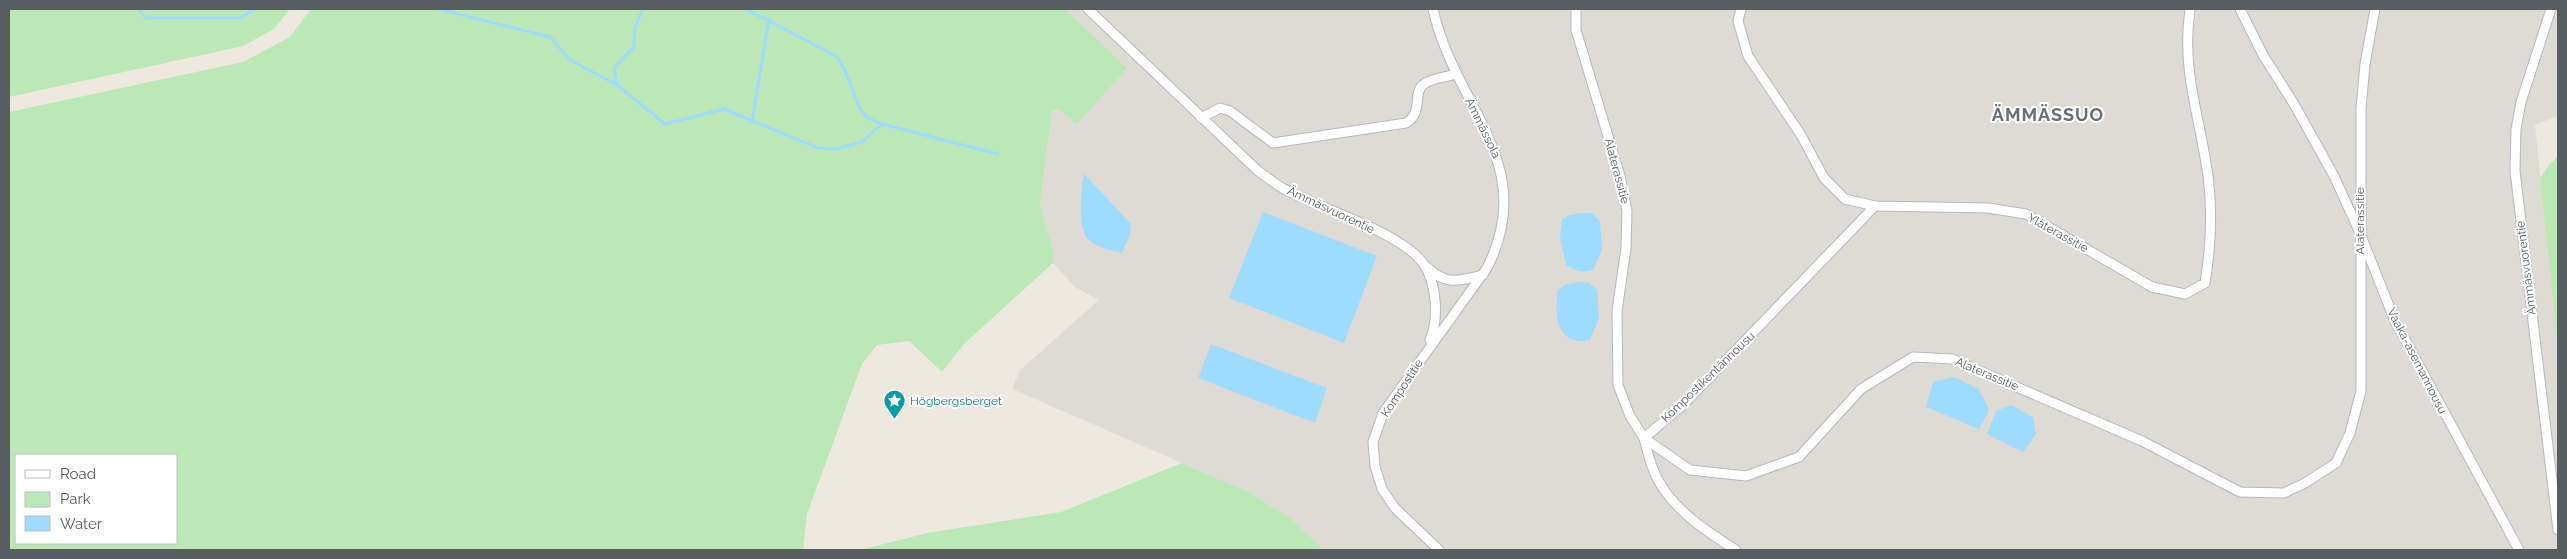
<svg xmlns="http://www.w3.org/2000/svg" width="2567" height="559" viewBox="0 0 2567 559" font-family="Raleway,sans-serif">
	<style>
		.industrial { fill: #dddbd4 }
		.green { fill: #bce8b8; fill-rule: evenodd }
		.water { fill: #9edcff }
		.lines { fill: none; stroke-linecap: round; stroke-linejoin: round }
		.stream { stroke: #9edcff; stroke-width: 3 }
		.street-casing { stroke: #b5b9be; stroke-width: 11 }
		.street { stroke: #fff; stroke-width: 9 }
		.labels { text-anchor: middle; stroke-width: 4; stroke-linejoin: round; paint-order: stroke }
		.street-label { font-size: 12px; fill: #585d62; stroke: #fff }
		.culture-label { font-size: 12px; fill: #0d838f; stroke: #fff; text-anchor: start }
		.district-label { font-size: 18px; font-weight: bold; letter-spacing: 1px; fill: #697074; stroke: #fff }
	</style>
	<rect width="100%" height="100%" fill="#ede9df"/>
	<polygon class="industrial" points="1065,9 2558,9 2558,116 2535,125 2558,349 2558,550 1324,550 1293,520 1249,492 1012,389 1020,370 1099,300 1075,287 1053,263 1054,253 1040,204 1052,111 1059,109 1127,68"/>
	<g class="green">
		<polygon points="9,9 290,9 274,29 243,46 9,97"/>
		<path d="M311,9H1065L1127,68L1077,124L1059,109L1052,111L1040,204L1054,253L1053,263L964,344L942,372L909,341L877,345L862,364L807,514L803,550H9V112L243,62L290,37ZM176,455V543H16V455Z"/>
		<polygon points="2558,156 2558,349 2540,178 2549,165"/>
		<polygon points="1182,463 1249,492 1293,520 1324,550 860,550 927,533 1061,512"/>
	</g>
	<g class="water">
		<path d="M1084,174L1131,224L1130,235L1122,253C1111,250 1098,248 1089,240C1077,230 1081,189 1084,174Z"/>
		<polygon points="1263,212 1377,256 1344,343 1229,298"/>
		<path d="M1582,213H1592L1600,221L1602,249L1593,270C1582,273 1575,271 1566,265L1560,238L1562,220L1569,215Z"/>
		<path d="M1578,282L1589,283L1597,290L1599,318L1590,340C1556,348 1554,313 1558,290L1565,285Z"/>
		<polygon points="1211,344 1327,388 1315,423 1198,378"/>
		<polygon points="1954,377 1979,389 1989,410 1979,429 1926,407 1933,382"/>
		<polygon points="2011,405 2033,417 2036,434 2023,452 1987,434 1996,411"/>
	</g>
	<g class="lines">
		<g class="stream">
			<polyline points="138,9 146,18 240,18 255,9"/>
			<polyline points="438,9 550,37 570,60 617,85 665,124 724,109 818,148 836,149 862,142 882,124"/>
			<path d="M746,9L836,56C851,73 854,107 867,117C871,120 877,122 882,124L998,154"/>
			<polyline points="617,84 614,68 634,47 635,27 643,9"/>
			<polyline points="752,122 769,19"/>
		</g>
		<defs>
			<g id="street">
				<path d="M1088,9L1257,170C1267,177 1277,186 1288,191C1324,210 1400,232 1423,263C1437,283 1439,319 1430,340"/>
				<path d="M1433,9C1454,106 1540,164 1487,268L1383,413L1373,442L1375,466L1382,489L1395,508L1439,550"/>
				<polyline points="1576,9 1576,30 1620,176 1627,211 1626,248 1617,311 1618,385 1630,416 1644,438 1690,470 1746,476 1799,457 1861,389 1913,357 1952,359 2142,441 2240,492 2284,493 2305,483 2336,463 2350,433 2361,391 2361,109 2365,64 2375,9"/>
				<path d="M1741,9L1738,21L1748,56L1801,135L1824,178L1845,199L1875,206L1988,208L2026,214L2152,287L2185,294L2205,283C2211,246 2213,213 2208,176C2200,117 2181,70 2190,9"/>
				<polyline points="2240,9 2263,55 2294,104 2334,176 2360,233 2395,321 2519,550"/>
				<polyline points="2551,9 2521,102 2516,129 2515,171 2558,530"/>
				<path d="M1201,118L1220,108L1230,111L1273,143L1406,123C1424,112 1412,92 1424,84C1431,78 1447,77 1456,74"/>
				<path d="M1427,267C1446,286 1459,281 1483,275"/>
				<path d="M1736,550C1709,533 1678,513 1661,485C1652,471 1648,454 1644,438L1683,405L1875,206"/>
			</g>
		</defs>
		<use href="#street" class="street-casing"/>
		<use href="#street" class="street"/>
	</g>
	<defs>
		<symbol id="sight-pin" viewBox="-11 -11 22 30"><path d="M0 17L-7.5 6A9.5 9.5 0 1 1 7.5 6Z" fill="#0f9aa8" stroke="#fff"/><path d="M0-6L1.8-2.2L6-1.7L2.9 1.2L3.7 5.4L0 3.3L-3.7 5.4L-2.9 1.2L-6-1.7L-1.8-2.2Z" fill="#fff"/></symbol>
	</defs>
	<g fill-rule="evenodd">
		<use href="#sight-pin" x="882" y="388" width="25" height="34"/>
	</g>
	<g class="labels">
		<g class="street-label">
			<text transform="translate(1483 128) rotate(64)" y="4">Ämmässola</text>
			<text transform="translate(1617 171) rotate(75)" y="4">Alaterassitie</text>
			<text transform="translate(1331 210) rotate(25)" y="4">Ämmäsvuorentie</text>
			<text transform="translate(2360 221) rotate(-90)" y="4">Alaterassitie</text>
			<text transform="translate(2058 233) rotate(29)" y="4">Yläterassitie</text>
			<text transform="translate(2526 268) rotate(-97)" y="4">Ämmäsvuorentie</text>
			<text transform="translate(2417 361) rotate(63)" y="4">Vaaka-asemannousu</text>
			<text transform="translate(1987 374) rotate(23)" y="4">Alaterassitie</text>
			<text transform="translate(1708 377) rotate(-44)" y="4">Kompostikentännousu</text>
			<text transform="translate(1402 388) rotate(-57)" y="4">Kompostitie</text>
		</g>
		<g class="culture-label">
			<text x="910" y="405">Högbergsberget</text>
		</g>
		<g class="district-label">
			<text x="2048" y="121">ÄMMÄSSUO</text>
		</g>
	</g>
	<rect width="2567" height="559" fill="none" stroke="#585d62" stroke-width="20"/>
	<rect x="15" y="454" width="162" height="90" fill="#ffffff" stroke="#bcbec0"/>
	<rect x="25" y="470" width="25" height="8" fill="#ffffff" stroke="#bcbec0"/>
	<text x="60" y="479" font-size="15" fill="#585d62">Road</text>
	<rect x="25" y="492" width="25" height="15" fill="#bce8b8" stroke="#bcbec0"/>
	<text x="60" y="504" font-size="15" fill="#585d62">Park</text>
	<rect x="25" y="516" width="25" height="15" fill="#9edcff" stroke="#bcbec0"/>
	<text x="60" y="529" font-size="15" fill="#585d62">Water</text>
</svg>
